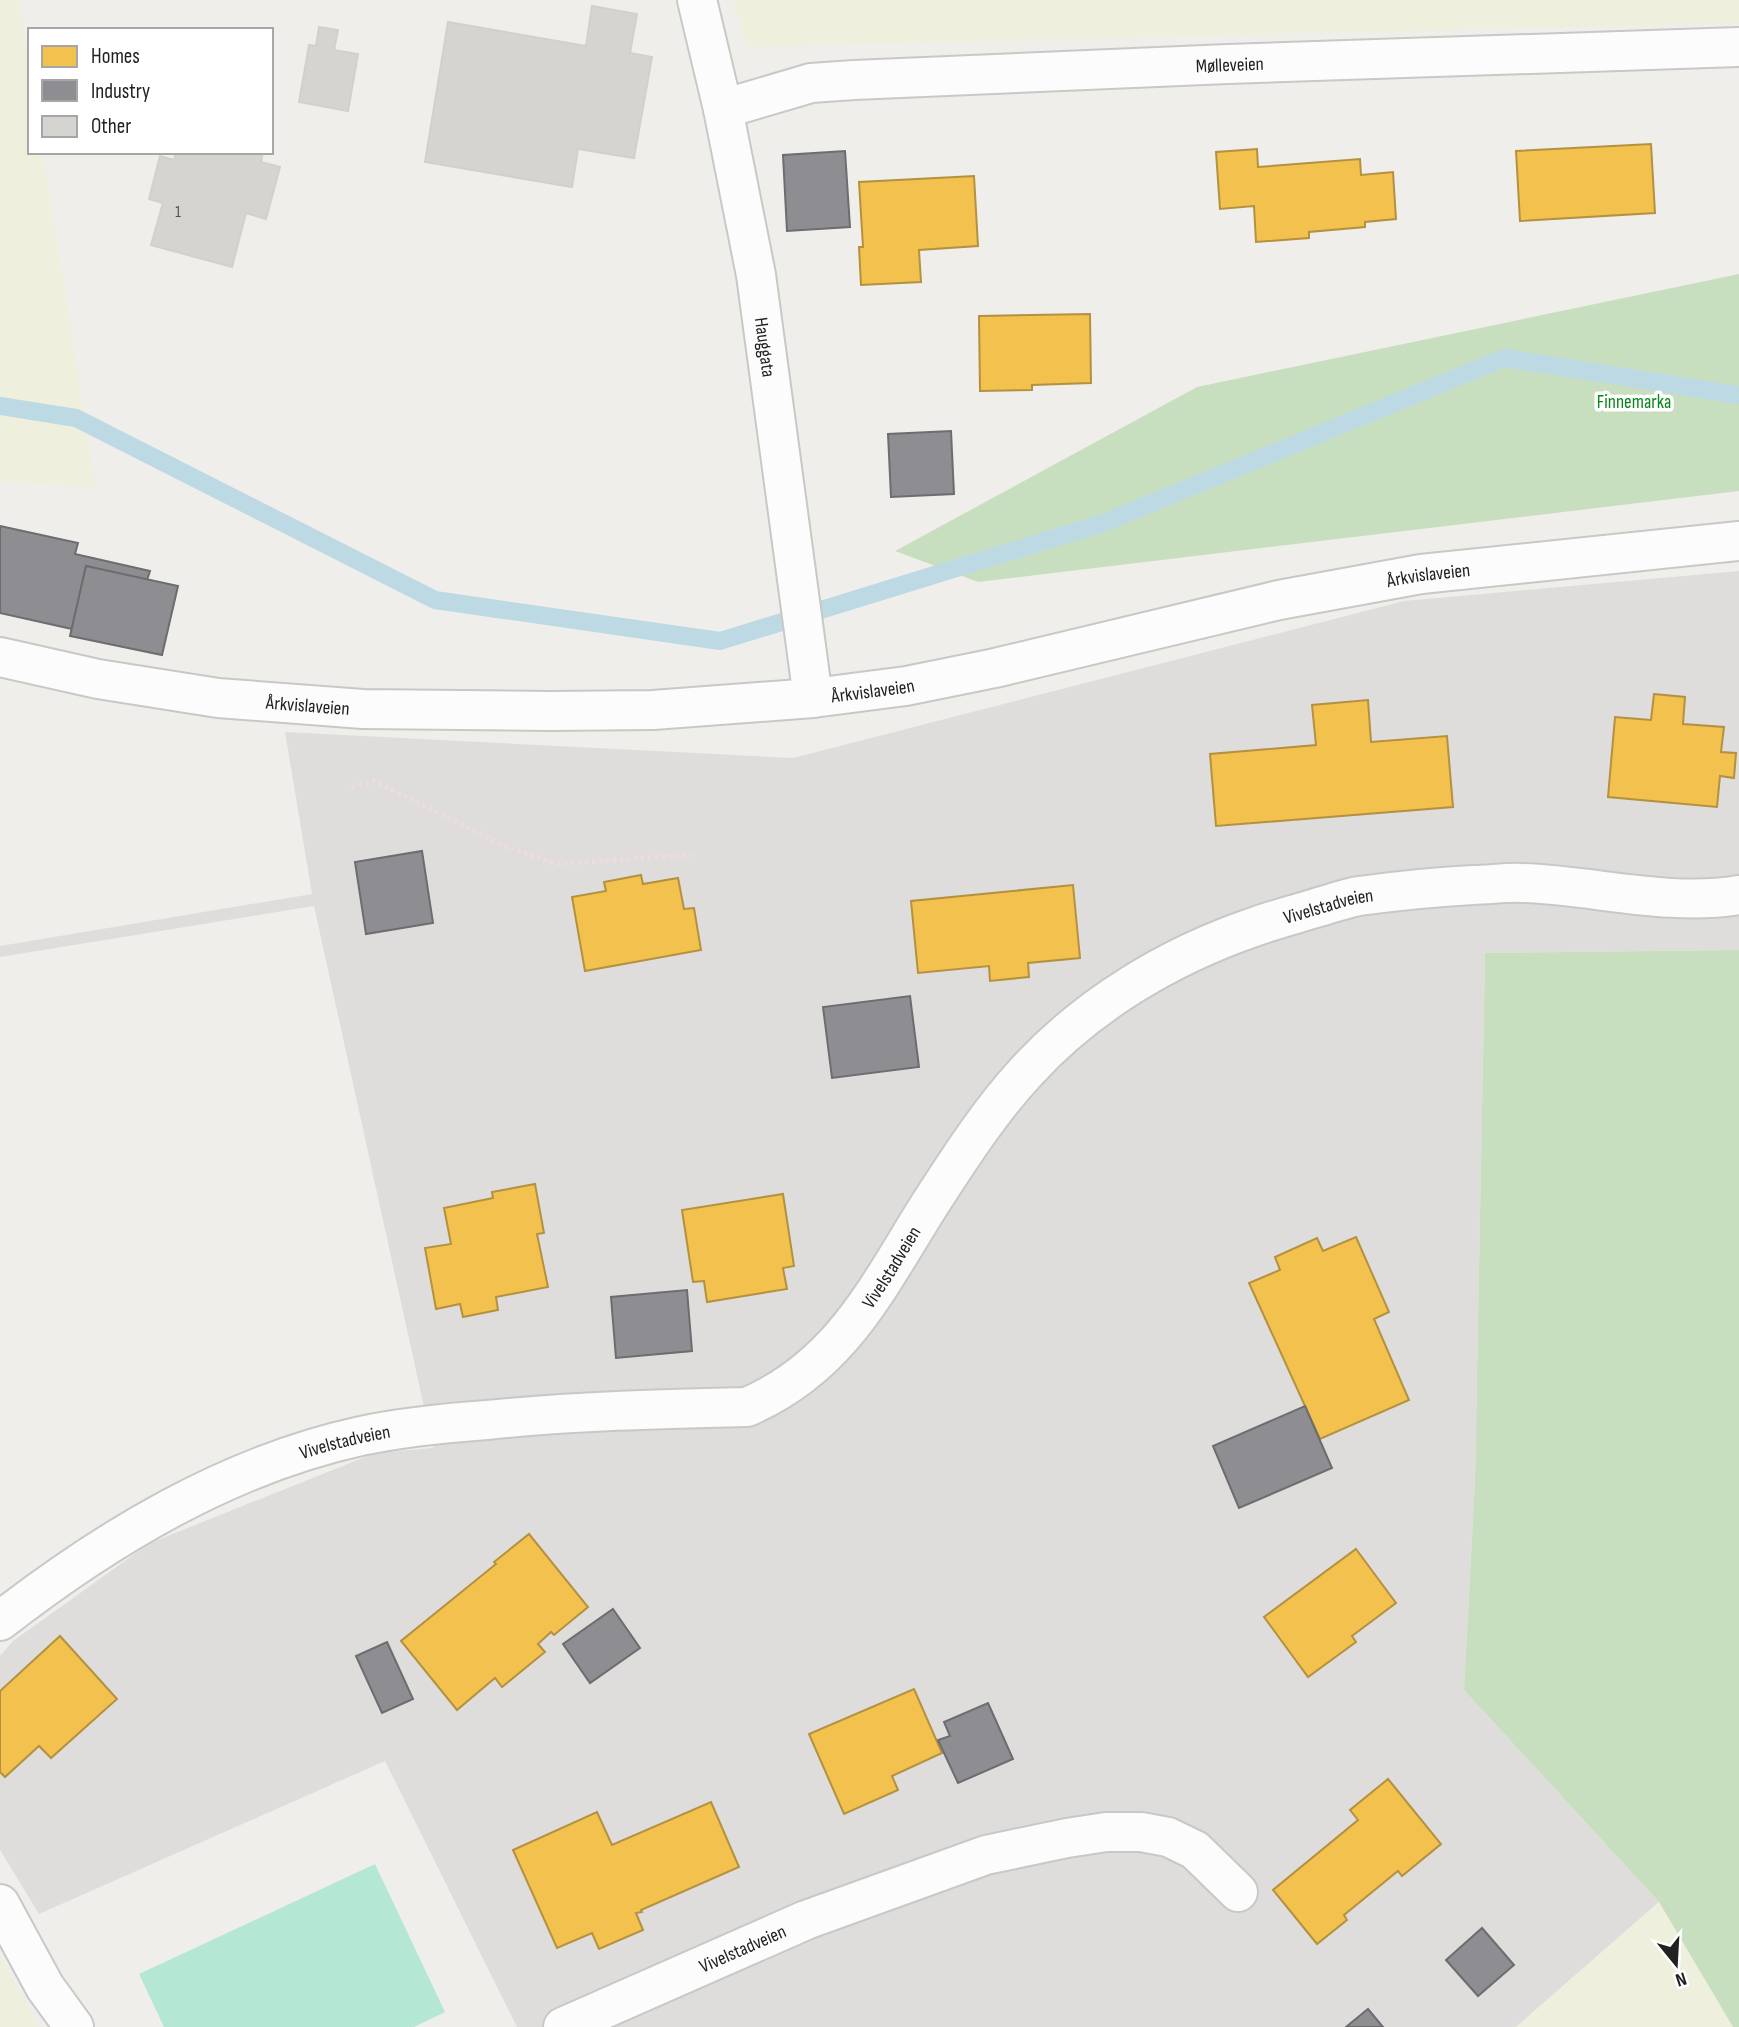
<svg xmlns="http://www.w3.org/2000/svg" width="1739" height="2027" viewBox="0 0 1739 2027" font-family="'Sofia Sans Condensed',sans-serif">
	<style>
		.residential { fill: #dfdddb }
		.farmland { fill: #eeefdd }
		.forest { fill: #c8dfbf }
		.pitch { fill: #b5e7d5 }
		.homes { fill: #f2c14e; stroke: #b39140; stroke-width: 2 }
		.industry { fill: #8d8d92; stroke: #6d6d70; stroke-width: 2 }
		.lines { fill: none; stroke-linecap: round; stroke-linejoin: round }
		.stream { stroke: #bdd9e3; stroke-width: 18 }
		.building { fill: #d6d4d1; stroke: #d3d0cb; stroke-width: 2 }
		.minor-casing { stroke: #c8c8c6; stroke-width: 42 }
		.path { stroke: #edddda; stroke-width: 4.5; stroke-dasharray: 3.5 3.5; stroke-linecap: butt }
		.minor { stroke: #fdfcfc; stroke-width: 38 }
		.labels { text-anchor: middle; stroke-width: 7; stroke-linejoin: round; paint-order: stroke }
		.number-label { font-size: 16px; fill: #4e4e4d }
		.street-label { font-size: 19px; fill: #212121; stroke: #fff }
		.park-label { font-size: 19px; fill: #08861a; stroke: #fff }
	</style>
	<rect width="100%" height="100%" fill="#f0eeea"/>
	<polygon class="residential" points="1739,571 1739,950 1485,953 1475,1480 1464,1690 1659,1902 1516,2027 517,2027 385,1761 39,1914 0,1850 0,1656 13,1641 150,1543 375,1453 433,1448 314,906 0,957 0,946 312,894 285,732 793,758 1404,601"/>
	<g class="farmland">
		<polygon points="0,0 19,0 30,70 30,152 43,152 96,488 0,481"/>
		<polygon points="732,0 1739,0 1739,23 748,47"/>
		<polygon points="1659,1902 1733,2027 1516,2027"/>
		<polygon points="0,1956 39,2027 0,2027"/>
	</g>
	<g class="forest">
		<polygon points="1739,274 1739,491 978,582 895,551 1197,387"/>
		<polygon points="1739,950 1739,2027 1733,2027 1659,1902 1464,1690 1475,1480 1485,953"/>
	</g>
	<polygon class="pitch" points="375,1864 445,2012 414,2027 164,2027 139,1974"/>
	<g class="homes">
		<polygon points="1651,144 1655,213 1520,221 1516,151"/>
		<polygon points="1257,149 1258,167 1360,159 1361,175 1393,172 1396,219 1365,222 1365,227 1309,232 1309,238 1256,242 1254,206 1220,209 1216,152"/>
		<polygon points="974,176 978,246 919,250 921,282 861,285 859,247 863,247 859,182"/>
		<polygon points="1090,314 1091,383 1032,385 1032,390 980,391 979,316"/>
		<polygon points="1654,694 1685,697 1683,724 1724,727 1721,752 1736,753 1734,778 1720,776 1717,807 1608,797 1615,717 1651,720"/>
		<polygon points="1368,700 1371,742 1447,736 1453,807 1216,826 1210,754 1316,745 1312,705"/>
		<polygon points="641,875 643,884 678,878 684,909 694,908 701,950 585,971 572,897 606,891 604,882"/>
		<polygon points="1073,885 1080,958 1028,963 1029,977 990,981 989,966 918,973 911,901"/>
		<polygon points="535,1184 544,1233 537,1234 548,1287 496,1297 498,1310 463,1317 460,1304 436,1309 425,1248 451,1244 444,1208 493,1198 492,1192"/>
		<polygon points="783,1194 794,1266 783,1268 787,1289 707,1302 704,1281 693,1282 682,1210"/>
		<polygon points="1356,1237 1389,1312 1374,1319 1409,1400 1320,1439 1249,1283 1280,1270 1275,1257 1317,1238 1323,1251"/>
		<polygon points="529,1534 588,1607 554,1635 551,1632 538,1644 545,1652 502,1687 495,1678 457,1710 401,1641 496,1564 494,1562"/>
		<polygon points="1356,1549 1396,1603 1352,1636 1356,1642 1308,1677 1264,1617"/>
		<polygon points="60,1636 117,1699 51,1758 39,1746 5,1777 0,1772 0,1691"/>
		<polygon points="914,1689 942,1753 892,1776 898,1790 844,1814 809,1734"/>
		<polygon points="1388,1779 1441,1844 1402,1876 1398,1871 1344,1915 1347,1920 1317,1944 1273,1890 1358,1820 1350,1810"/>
		<polygon points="711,1802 739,1867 641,1910 642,1912 636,1913 643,1930 599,1949 592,1933 557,1948 513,1850 597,1812 612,1845"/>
	</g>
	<g class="industry">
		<polygon points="845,151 850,227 787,231 783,155"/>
		<polygon points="951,431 954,494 891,497 888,434"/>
		<polygon points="0,526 78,543 75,554 150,571 147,580 86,566 72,629 0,613"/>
		<polygon points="86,566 178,586 162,655 70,636"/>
		<polygon points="422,851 433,923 366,934 355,862"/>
		<polygon points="910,996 919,1067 832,1078 823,1007"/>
		<polygon points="687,1290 692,1351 616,1358 611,1297"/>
		<polygon points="1305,1406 1332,1468 1239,1508 1213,1446"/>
		<polygon points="613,1609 640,1648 590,1683 563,1644"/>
		<polygon points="387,1642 413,1699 382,1713 356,1656"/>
		<polygon points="988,1703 1013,1759 958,1783 938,1740 950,1736 944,1722"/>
		<polygon points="1482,1928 1514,1965 1478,1996 1446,1960"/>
		<polygon points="1368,2009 1383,2027 1346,2027"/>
	</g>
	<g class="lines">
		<polyline class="stream" points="0,406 76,418 435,600 720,641 1103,523 1504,358 1739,395"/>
	</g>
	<g class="building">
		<polygon points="592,6 637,14 630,53 652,57 634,158 578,149 572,187 425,162 448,22 586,46"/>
		<polygon points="319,27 338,30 334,50 358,54 348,111 299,102 309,45 316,46"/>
		<polygon points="176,152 263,152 261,162 280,167 266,219 246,213 232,267 151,245 163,203 149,199 160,156 174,160"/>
	</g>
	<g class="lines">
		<defs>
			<g id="minor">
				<path id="s1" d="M697,0L723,109L756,275L813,698"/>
				<path id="s2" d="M723,109L811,83L854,80L1228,64L1739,47"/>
				<path id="s3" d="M0,657L98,679L218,698L363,709L550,711L653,710L813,698L906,686L995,668L1279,600L1421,574L1739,541"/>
				<path id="s4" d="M0,1621C107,1538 228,1465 361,1436C403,1427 445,1423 487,1420C574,1411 659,1409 747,1407C842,1366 878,1286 930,1204C959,1159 990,1111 1026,1072C1087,1005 1169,956 1254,927C1273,920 1293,915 1312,909C1327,905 1343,899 1359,896C1396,891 1435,887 1473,885C1489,885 1506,882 1522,883C1592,885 1669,907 1739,895"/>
				<polyline points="0,1904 45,1987 74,2027"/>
				<path id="s5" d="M563,2027L806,1920L986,1855L1067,1838L1106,1832H1141L1168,1837L1195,1850L1238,1892"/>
			</g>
		</defs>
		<use href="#minor" class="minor-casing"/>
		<polyline class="path" points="352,787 374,781 505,846 556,864 692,855"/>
		<use href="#minor" class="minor"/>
	</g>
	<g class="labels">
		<g class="number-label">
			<text x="178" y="217">1</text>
		</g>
		<g class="street-label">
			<text dy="7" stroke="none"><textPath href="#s2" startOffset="511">Mølleveien</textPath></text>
			<text dy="7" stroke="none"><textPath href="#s1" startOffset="354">Hauggata</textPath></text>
			<text dy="7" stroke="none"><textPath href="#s3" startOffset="1446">Årkvislaveien</textPath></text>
			<text dy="7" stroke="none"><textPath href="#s3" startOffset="878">Årkvislaveien</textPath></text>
			<text dy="7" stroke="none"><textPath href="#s3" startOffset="312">Årkvislaveien</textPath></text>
			<text dy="7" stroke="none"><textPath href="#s4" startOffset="1589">Vivelstadveien</textPath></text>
			<text dy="7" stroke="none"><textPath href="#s4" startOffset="1001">Vivelstadveien</textPath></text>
			<text dy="7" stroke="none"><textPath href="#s4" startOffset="392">Vivelstadveien</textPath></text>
			<text dy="7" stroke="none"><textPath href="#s5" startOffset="196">Vivelstadveien</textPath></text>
		</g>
		<g class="park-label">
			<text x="1634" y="408">Finnemarka</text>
		</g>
	</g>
	<rect x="28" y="28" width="245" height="126" fill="#ffffff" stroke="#a6a6a6" stroke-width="2"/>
	<rect x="42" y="46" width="35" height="21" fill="#f2c14e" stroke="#a6a6a6" stroke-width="2"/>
	<text x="91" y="63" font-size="21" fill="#212121">Homes</text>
	<rect x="42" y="80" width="35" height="21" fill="#8d8d92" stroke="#a6a6a6" stroke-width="2"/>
	<text x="91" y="98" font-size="21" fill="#212121">Industry</text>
	<rect x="42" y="116" width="35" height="21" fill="#d6d4d1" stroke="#a6a6a6" stroke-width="2"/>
	<text x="91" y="133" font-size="21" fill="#212121">Other</text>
	<g transform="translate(1676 1964) rotate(162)" stroke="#ffffff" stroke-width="5" paint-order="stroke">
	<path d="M0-5L12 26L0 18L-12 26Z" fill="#212121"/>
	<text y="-10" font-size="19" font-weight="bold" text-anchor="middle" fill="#212121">N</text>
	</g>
</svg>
